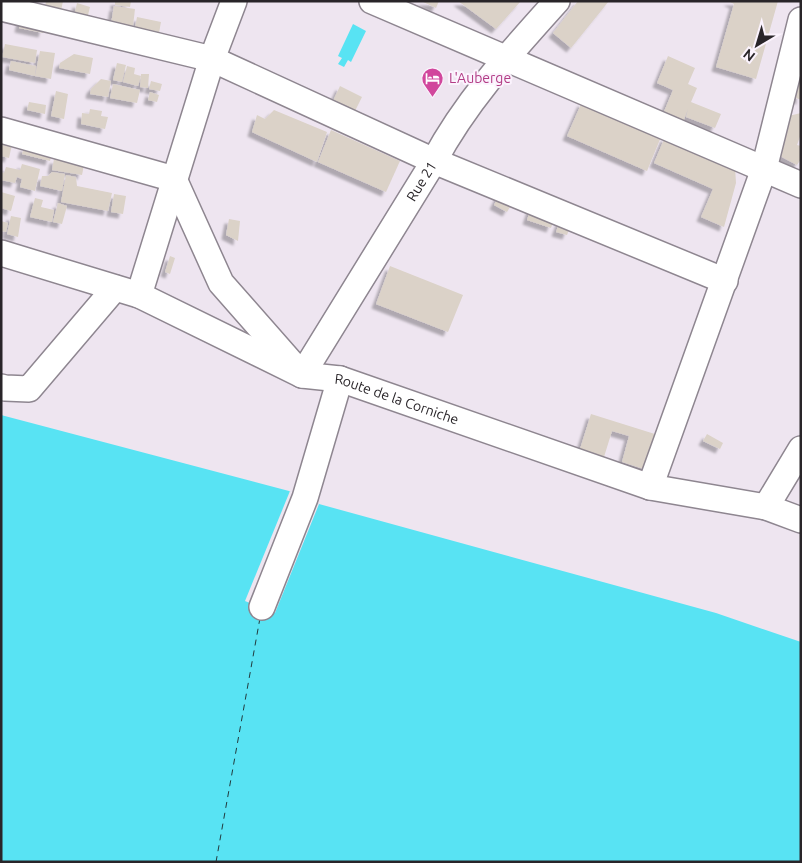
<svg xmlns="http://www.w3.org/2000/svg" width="802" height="863" viewBox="0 0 802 863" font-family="Ubuntu,sans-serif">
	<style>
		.water { fill: #58e3f3 }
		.pier { fill: #eee5f0 }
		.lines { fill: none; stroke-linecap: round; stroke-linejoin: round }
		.ferry { stroke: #223a3d; stroke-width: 1; stroke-dasharray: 6 5; stroke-linecap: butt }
		.building { fill: #dbd2c8; filter: url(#shadow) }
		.minor-casing { stroke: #8e8690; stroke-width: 28 }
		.minor { stroke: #fff; stroke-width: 25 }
		.labels { text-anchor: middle; stroke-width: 4; stroke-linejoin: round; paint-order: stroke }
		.hotel-label { font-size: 14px; fill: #b23c85; stroke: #fbf3fd; text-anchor: start }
		.street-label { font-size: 14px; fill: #292529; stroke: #fbf3fd }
	</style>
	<defs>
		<filter id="shadow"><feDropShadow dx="-4.5" dy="4.5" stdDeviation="1" flood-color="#0004"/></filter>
	</defs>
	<rect width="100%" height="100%" fill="#eee5f0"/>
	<g class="water">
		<polygon points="353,24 366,31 351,62 348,60 344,67 338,64 342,58 338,56"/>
		<polygon points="1,415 289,491 319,504 716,613 801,642 801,862 1,862"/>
	</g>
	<polygon class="pier" points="290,491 319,504 275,613 245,601"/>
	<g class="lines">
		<polyline class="ferry" points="216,862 260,618"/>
	</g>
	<g class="building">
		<polygon points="46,1 63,1 61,11 45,8"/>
		<polygon points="115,1 131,1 130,7 115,5"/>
		<polygon points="421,1 439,1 436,8"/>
		<polygon points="458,1 521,1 496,29"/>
		<polygon points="578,1 609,1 571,48 553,33"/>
		<polygon points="728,1 778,1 756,79 716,67 734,4"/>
		<polygon points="77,3 90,7 87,19 74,16"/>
		<polygon points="114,6 135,9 133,26 111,24"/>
		<polygon points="22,15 46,20 43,33 19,28"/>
		<polygon points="137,17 161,22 159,33 135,28"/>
		<polygon points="5,44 37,50 35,63 2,57"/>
		<polygon points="40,51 55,53 51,79 35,76"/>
		<polygon points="74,54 93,58 90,74 59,68 60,63"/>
		<polygon points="668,56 695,68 688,84 697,88 691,102 721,114 715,128 686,117 688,109 683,122 663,114 673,90 657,83"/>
		<polygon points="11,61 36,66 35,76 9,70"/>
		<polygon points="117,63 126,65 122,82 113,80"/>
		<polygon points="127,66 135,68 134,74 141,76 138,86 123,82"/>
		<polygon points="801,67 801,100 789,95"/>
		<polygon points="141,74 149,74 148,88 140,87"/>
		<polygon points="101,79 111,81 108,97 90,94 91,89"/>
		<polygon points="151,81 162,84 160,91 149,89"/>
		<polygon points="113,84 140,90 137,103 110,98"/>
		<polygon points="340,86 362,97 355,111 333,101"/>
		<polygon points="56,91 68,94 64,119 51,116"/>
		<polygon points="150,92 159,95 157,102 148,100"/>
		<polygon points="29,102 46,105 45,114 27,110"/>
		<polygon points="582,102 661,137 647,171 567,136"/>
		<polygon points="90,109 102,111 101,116 108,117 105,129 81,124 82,113 89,114"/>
		<polygon points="274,110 327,132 317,162 252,132 257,115 265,119"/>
		<polygon points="801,113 801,134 797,145 801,146 801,159 797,165 778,155 780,118"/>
		<polygon points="331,130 400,161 386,192 318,162"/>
		<polygon points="1,137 13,140 9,158 1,156"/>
		<polygon points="665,137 735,167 736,183 724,227 701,217 713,189 654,163"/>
		<polygon points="24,147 52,153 50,161 22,154"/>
		<polygon points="54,159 84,165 82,175 52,170"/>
		<polygon points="22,164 40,169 35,191 20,187 22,179 17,177 15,183 1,180 1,172 4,173 6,167 20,170"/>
		<polygon points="52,172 65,174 62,191 40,186 42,176 48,176"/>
		<polygon points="66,175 76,177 77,186 112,193 108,211 61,202"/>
		<polygon points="1,192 15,196 11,211 1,208"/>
		<polygon points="500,193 514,200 507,212 494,205"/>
		<polygon points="114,194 126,196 123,214 111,212"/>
		<polygon points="35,198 43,200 41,207 54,210 52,222 30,217"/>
		<polygon points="58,203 67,206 62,224 53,222"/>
		<polygon points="531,208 555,216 551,228 527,220"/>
		<polygon points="11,216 21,218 18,237 7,234"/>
		<polygon points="229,219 240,221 238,241 226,235"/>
		<polygon points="1,221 8,223 6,232 1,231"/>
		<polygon points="560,221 571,224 567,235 556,232"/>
		<polygon points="170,256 175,258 170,274 165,272"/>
		<polygon points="390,266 463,295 448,332 376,304"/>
		<polygon points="591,414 658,435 647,470 622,462 629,436 612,431 604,457 580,449"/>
		<polygon points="707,434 723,443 720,449 703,441"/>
	</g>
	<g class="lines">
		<defs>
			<g id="minor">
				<polyline points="372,1 801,185"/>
				<polyline points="1,8 212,59 434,161 725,281"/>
				<path id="s1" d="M1,130L174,179L221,283L302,375L434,161C466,101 512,51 557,1"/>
				<path id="s2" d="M1,253L139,295L302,375L340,379L650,487L766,507L801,520"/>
				<polyline points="139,295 212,59 234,1"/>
				<polyline points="1,387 5,388 29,389 115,288"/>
				<polyline points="650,487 764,169 801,20"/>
				<polyline points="766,507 801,449"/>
				<polyline points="262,607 305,498 340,379"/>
			</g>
		</defs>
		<use href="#minor" class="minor-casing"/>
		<use href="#minor" class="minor"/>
	</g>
	<defs>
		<symbol id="hotel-pin" viewBox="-11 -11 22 30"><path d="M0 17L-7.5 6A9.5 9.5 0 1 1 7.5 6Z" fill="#d1479c" stroke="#fbf3fd"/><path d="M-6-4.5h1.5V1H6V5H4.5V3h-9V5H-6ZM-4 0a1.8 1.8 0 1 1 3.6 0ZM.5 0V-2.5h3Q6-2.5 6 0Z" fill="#fff"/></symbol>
	</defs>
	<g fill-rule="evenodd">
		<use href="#hotel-pin" x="420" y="66" width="25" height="34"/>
	</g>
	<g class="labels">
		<g class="hotel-label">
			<text x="449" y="83">L'Auberge</text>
		</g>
		<g class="street-label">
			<text dy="5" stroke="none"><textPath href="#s1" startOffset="644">Rue 21</textPath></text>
			<text dy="5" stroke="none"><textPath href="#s2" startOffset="424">Route de la Corniche</textPath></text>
		</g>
	</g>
	<rect width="802" height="863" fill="none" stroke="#292529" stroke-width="5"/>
	<g transform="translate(757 45) rotate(218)" stroke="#fbf3fd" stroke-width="4" paint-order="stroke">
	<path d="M0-4L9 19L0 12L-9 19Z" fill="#292529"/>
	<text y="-8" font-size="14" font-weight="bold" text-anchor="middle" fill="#292529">N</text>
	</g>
</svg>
